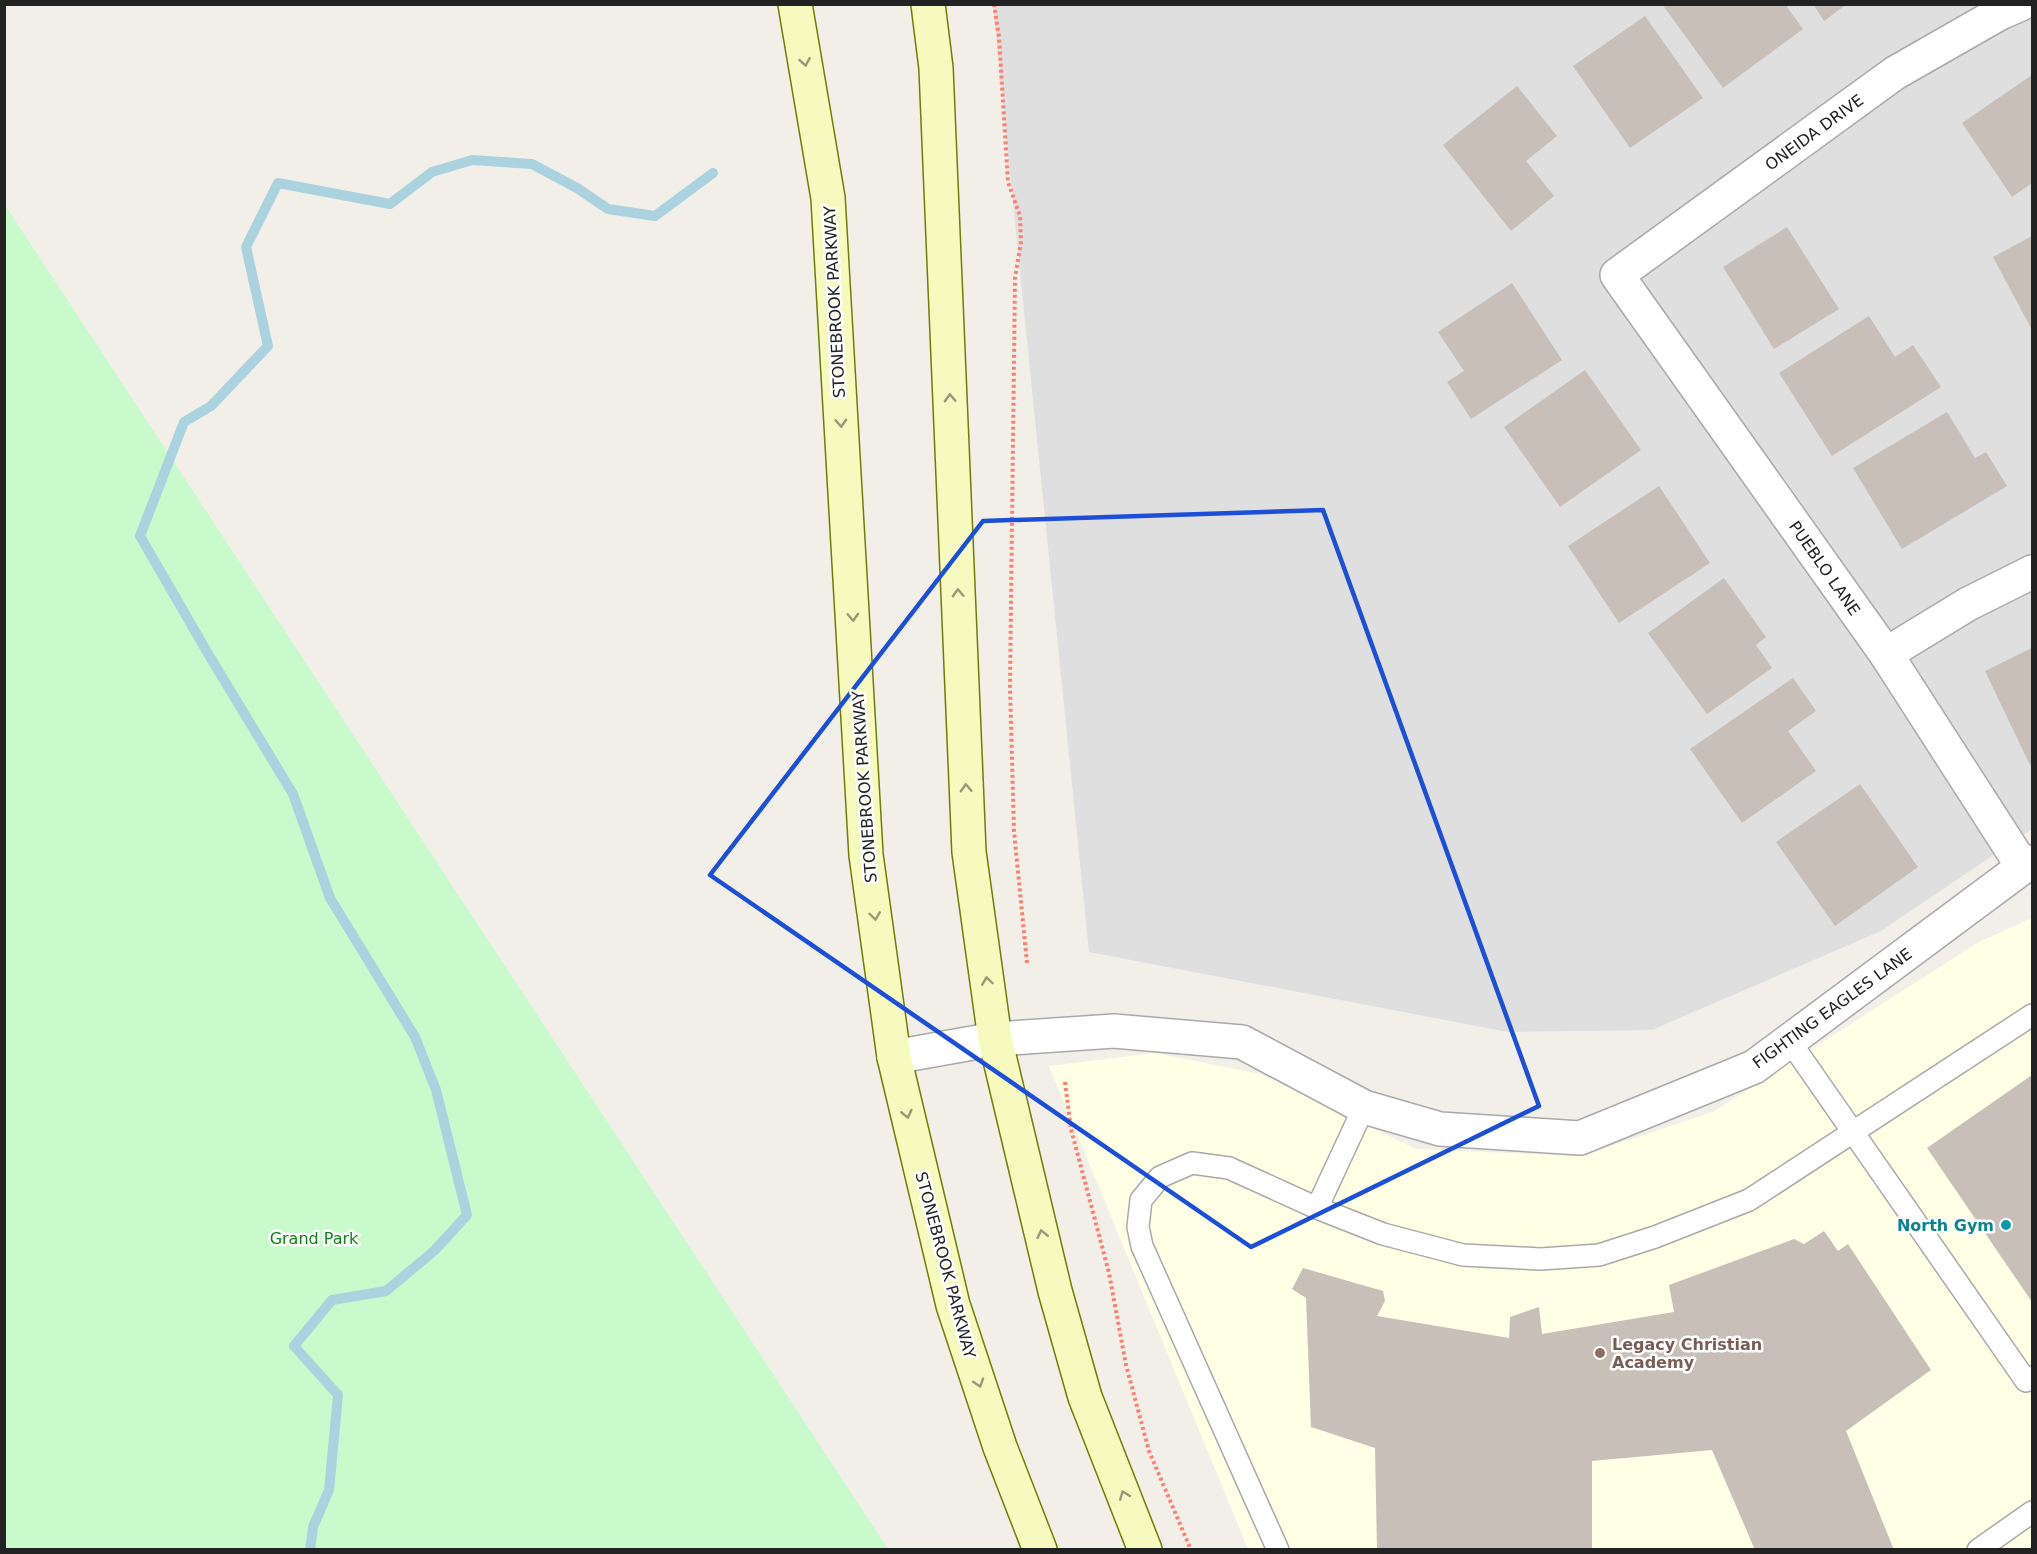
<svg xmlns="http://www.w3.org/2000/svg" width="2037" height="1554" viewBox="0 0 2037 1554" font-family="'DejaVu Sans',sans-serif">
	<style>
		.residential { fill: #e0dfdf }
		.education { fill: #ffffe5 }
		.park { fill: #c8facc }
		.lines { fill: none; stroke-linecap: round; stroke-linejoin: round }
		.stream { stroke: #aad3df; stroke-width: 10 }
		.building { fill: #c7bfb8 }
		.lane-casing { stroke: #a9a9a9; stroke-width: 24 }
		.street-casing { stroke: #a9a9a9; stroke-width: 36 }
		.secondary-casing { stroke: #707d05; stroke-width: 36 }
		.path { stroke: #fa8072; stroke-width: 4; stroke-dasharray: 3 3; stroke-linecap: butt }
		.lane { stroke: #fff; stroke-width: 21 }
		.street { stroke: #fff; stroke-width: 33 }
		.secondary { stroke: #f7fabf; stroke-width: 33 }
		.oneway { stroke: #979978 }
		.marked { fill: none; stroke: #1d4ed8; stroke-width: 4.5; stroke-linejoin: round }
		.culture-dot { fill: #0f9aa8; stroke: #fff; stroke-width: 2 }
		.education-dot { fill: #8d6e63; stroke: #fff; stroke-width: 2 }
		.labels { text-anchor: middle; stroke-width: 5; stroke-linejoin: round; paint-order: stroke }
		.street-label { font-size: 16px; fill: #222; stroke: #fff }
		.culture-label { font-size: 16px; font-weight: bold; fill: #0d838f; stroke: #fff; text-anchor: end }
		.park-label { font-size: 16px; fill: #0c8416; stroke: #fff }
		.education-label { font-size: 16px; font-weight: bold; fill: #785e54; stroke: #fff; text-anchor: start }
	</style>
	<rect width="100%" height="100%" fill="#f2efe9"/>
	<polygon class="residential" points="993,5 2032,5 2032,829 1881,931 1652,1030 1508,1032 1089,952"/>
	<polygon class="education" points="2032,918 2032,1549 1248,1549 1049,1066 1155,1053 1260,1074 1416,1149 1581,1156 1713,1112 1979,942"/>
	<polygon class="park" points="5,205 888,1549 5,1549"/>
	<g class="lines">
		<polyline class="stream" points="310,1550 313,1527 329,1490 338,1395 294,1346 332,1300 386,1291 434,1251 467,1215 436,1090 415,1037 330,898 293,794 210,657 140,536 184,422 211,406 268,346 246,247 278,183 390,204 432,172 472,160 532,164 577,188 608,209 655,216 713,173"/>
	</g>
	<g class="building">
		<polygon points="1662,4 1785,4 1803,29 1723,88"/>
		<polygon points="1813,4 1847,4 1824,21"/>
		<polygon points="1645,16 1703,98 1630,148 1573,66"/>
		<polygon points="2032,75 2032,183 2012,197 1962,123"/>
		<polygon points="1517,86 1557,136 1526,161 1554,196 1511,231 1443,145"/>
		<polygon points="1787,227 1839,309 1774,349 1723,267"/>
		<polygon points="2032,236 2032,330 1993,257"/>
		<polygon points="1512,283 1562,360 1471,419 1447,382 1464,371 1438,332"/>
		<polygon points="1869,316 1895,357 1913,345 1941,387 1832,456 1779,373"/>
		<polygon points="1585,370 1641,450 1560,507 1504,427"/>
		<polygon points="1947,412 1975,458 1986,452 2007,486 1902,549 1853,468"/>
		<polygon points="1659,486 1710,563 1619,623 1568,546"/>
		<polygon points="1724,578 1766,637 1756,645 1772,668 1707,714 1648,633"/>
		<polygon points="2032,648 2032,764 2030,765 1985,671"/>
		<polygon points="1793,678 1816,711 1788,731 1816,771 1742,823 1690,749"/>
		<polygon points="1860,784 1918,867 1835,926 1776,842"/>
		<polygon points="2032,1075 2032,1302 1927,1148"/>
		<polygon points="1824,1231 1838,1251 1848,1244 1931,1370 1846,1431 1894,1550 1755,1550 1712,1450 1592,1461 1592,1550 1377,1550 1375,1448 1311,1427 1306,1298 1292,1289 1303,1268 1383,1291 1385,1301 1377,1316 1509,1338 1510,1317 1539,1307 1542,1334 1674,1312 1669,1285 1794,1239 1804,1244"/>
	</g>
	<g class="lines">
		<defs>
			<g id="lane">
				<polyline points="1789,1040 2026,1381 2032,1377"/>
				<polyline points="1364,1107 1317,1208 1383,1234 1463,1255 1541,1259 1599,1255 1655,1237 1749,1200 2032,1015"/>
				<polyline points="1278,1550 1142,1246 1138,1227 1141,1200 1160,1177 1192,1163 1229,1168 1317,1208"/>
				<polyline points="1978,1550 2032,1512"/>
			</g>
			<g id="street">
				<polyline points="2021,4 2000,13 1895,73 1617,275 1886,654 2023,867"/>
				<polyline points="1886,654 1968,604 2032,572"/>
				<polyline points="894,1057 995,1039 1114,1031 1242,1042 1364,1107 1440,1129 1580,1138 1754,1067 2023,867 2032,862"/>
			</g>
			<g id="secondary">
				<polyline points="795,4 828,198 866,855 894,1057 953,1305 1000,1447 1040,1550"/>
				<polyline points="928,4 936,68 969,852 995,1039 1055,1291 1085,1397 1145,1550"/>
			</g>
		</defs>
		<use href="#lane" class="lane-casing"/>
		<use href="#street" class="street-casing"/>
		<use href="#secondary" class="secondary-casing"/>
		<g class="path">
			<polyline points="994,4 999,37 1008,182 1020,216 1021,242 1015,278 1010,687 1014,831 1027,963"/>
			<polyline points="1065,1082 1071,1129 1109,1273 1126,1365 1149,1451 1191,1550"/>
		</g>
		<use href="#lane" class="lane"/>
		<use href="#street" class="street"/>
		<use href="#secondary" class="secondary"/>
	</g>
	<defs><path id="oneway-chevron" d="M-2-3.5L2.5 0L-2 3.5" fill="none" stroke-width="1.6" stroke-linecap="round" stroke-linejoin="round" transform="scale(1.5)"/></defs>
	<g class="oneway">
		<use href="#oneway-chevron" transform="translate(805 62) rotate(80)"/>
		<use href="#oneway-chevron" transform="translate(950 398) rotate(-92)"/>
		<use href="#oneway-chevron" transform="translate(841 423) rotate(87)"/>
		<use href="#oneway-chevron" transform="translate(958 593) rotate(-92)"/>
		<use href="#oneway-chevron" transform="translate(853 617) rotate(87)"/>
		<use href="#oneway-chevron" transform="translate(966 788) rotate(-92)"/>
		<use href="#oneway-chevron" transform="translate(875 916) rotate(82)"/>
		<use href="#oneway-chevron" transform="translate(987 981) rotate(-98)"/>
		<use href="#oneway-chevron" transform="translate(907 1114) rotate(77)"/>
		<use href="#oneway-chevron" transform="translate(1042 1234) rotate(-103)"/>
		<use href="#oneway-chevron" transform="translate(979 1383) rotate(72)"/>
		<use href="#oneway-chevron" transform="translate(1124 1495) rotate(-111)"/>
	</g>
	<path class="marked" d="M1323,510L1539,1106L1251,1247L710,875L983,521Z"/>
	<circle class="culture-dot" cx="2006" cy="1225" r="6"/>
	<circle class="education-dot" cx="1600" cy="1353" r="6"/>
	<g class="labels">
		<g class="street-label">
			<text transform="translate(1814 132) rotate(-36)" y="6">ONEIDA DRIVE</text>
			<text transform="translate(834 302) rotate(-93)" y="6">STONEBROOK PARKWAY</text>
			<text transform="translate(1825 568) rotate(55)" y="6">PUEBLO LANE</text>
			<text transform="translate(864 787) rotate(-94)" y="6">STONEBROOK PARKWAY</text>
			<text transform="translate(1832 1008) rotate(-36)" y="6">FIGHTING EAGLES LANE</text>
			<text transform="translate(946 1265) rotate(75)" y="6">STONEBROOK PARKWAY</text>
		</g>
		<g class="culture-label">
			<text x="1994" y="1231">North Gym</text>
		</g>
		<g class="park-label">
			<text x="314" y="1244">Grand Park</text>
		</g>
		<g class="education-label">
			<text x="1612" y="1350">Legacy Christian<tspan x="1612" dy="18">Academy</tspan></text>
		</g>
	</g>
	<rect width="2037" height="1554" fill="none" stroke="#222222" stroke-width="12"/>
</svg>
